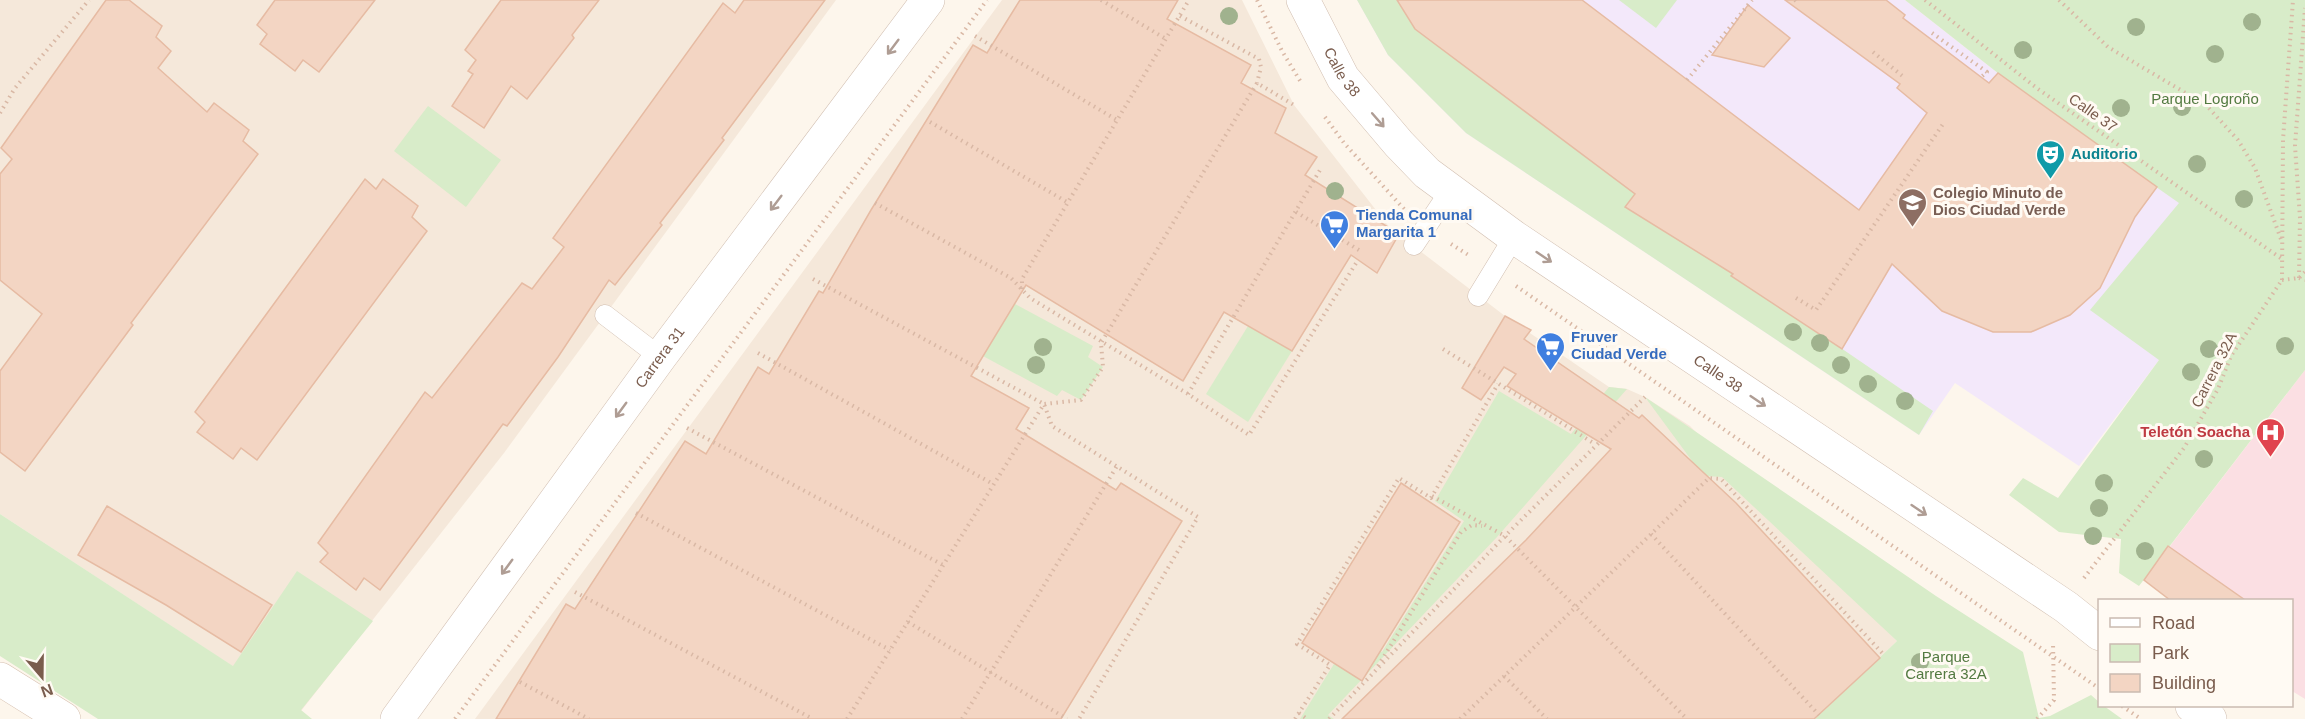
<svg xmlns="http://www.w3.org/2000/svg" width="2305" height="719" viewBox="0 0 2305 719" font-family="Arial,sans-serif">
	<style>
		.residential { fill: #f5e8da }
		.education { fill: #f3e8fa }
		.medical { fill: #fbdfe3 }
		.green { fill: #d8ecc9 }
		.building { fill: #f3d5c3; stroke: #e6bba3; stroke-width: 1.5 }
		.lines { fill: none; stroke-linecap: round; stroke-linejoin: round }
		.service-casing { stroke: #d1beb0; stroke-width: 21 }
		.tertiary-casing { stroke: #d1beb0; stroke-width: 34 }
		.secondary-casing { stroke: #d6c0b0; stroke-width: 34 }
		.path { stroke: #d9b8a5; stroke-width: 4; stroke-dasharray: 1.5 4.5; stroke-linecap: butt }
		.service { stroke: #fff; stroke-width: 20 }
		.tertiary { stroke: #fff; stroke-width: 33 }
		.secondary { stroke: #fff; stroke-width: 33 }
		.tree { fill: #a0b28e }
		.oneway { stroke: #af9d94 }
		.labels { text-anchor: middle; stroke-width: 6; stroke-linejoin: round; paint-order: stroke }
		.street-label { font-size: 15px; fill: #7a5c4d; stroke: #fffaf3 }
		.park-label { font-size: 15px; fill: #537a41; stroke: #fffaf3 }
		.culture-label { font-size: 15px; font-weight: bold; fill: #0d838f; stroke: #fffaf3; text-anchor: start }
		.education-label { font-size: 15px; font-weight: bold; fill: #785e54; stroke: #fffaf3; text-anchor: start }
		.shop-label { font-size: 15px; font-weight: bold; fill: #366cbe; stroke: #fffaf3; text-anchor: start }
		.health-label { font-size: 15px; font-weight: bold; fill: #be3a42; stroke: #fffaf3; text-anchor: end }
	</style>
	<rect width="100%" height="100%" fill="#fdf6ec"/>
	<g class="residential">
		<polygon points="0,0 836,0 504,453 301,711 0,514"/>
		<polygon points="1002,0 1242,0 1294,105 1390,228 1505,316 1609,387 1627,389 1645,397 1690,426 1897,641 1815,719 475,719"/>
	</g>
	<polygon class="education" points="1357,0 1905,0 2036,103 2180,203 2159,360 2079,466 1955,383 1919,435 1466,133 1388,55"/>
	<polygon class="medical" points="2305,370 2305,699 2292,691 2292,600 2170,600 2144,580"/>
	<g class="green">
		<polygon points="1357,0 1397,0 1416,29 1635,194 1626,208 1715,262 1933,411 1919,435 1466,133 1388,55"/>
		<polygon points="1619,0 1677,0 1656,28"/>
		<polygon points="1905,0 2305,0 2305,370 2139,586 2119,573 2121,539 2059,532 2009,495 2023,478 2058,498 2159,360 2090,310 2179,203 2036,103"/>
		<polygon points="428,106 501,160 466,207 394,151"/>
		<polygon points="1015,304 1093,346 1088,357 1103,367 1081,400 1062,390 1057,396 983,356"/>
		<polygon points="1248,326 1292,351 1248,422 1206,394"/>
		<polygon points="1609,387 1627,389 1497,537 1328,715 1334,719 1300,719 1353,633 1382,652 1464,521 1435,501 1499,391 1571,434"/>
		<polygon points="1645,397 1936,596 2023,652 2039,718 2050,716 2091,695 2099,702 2100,706 2104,706 2122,719 1815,719 1897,641 1722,477 1706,476 1695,465"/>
		<polygon points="0,514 233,666 297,571 373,621 301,710 312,719 98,719 0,656"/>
	</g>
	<g class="building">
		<polygon points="106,0 129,0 162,26 156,37 171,51 158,68 207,112 214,103 249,130 243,141 258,154 131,323 133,325 25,471 0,452 0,371 42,314 0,280 0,174 12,159 1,148"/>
		<polygon points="275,0 375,0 319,72 303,60 295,71 260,44 267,34 257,25"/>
		<polygon points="501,0 599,0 572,35 574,38 527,99 511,86 484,128 452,106 473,74 468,71 476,60 465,50"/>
		<polygon points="744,0 825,0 722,138 724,140 660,223 662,225 615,285 609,280 558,357 507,426 503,424 380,590 364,578 356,590 320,562 328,553 318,543 425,392 432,398 522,283 532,289 564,247 553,238 723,3 735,13"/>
		<polygon points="1020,0 1178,0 1167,19 1251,65 1241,83 1286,108 1275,133 1317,157 1305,175 1399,234 1377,273 1351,255 1292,351 1224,312 1183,381 1026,285 971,376 1029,408 1016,429 1116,490 1121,483 1182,521 1061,719 496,719 566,604 575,609 685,441 706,454 758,367 769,374 819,291 823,293 871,210 973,45 987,53"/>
		<polygon points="1397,0 1582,0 1859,210 1927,113 1897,88 1900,84 1785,0 1886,0 1905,15 1903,18 1989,83 1998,73 2157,187 2135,217 2100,288 2070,315 2031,332 1993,332 1942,311 1892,264 1842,349 1731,276 1733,274 1625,207 1635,194 1415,29"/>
		<polygon points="1748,5 1790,38 1764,67 1712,55"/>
		<polygon points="365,179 376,189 383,179 418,206 412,217 427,231 257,460 241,448 233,459 197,432 205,422 195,412"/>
		<polygon points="1505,316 1531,330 1524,339 1639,418 1642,415 1736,503 1880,658 1814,719 1342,719 1526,540 1611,449 1507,386 1516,374 1504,367 1481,400 1462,388"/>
		<polygon points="1401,483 1460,522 1362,681 1302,643"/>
		<polygon points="107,506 272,605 241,652 166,605 78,555"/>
		<polygon points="2168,546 2245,600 2170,600 2144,580"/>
	</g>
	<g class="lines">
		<defs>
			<g id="service">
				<polyline points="1414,245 1450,191"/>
				<polyline points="1478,296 1514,237"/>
				<polyline points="605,315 660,357"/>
			</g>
			<g id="tertiary">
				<path id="s1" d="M1303,0L1343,78L1399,144L1427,173L1514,237L2066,607L2100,634"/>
				<polyline points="2192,706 2210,719"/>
				<path id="s2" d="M397,719L660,357L928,0"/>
			</g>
			<polyline id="secondary" points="0,679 64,719"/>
		</defs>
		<use href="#service" class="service-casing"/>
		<use href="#tertiary" class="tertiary-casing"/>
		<use href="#secondary" class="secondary-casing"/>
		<g class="path">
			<polyline points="1101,0 1166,39"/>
			<polyline points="1257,0 1282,51 1302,84"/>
			<polyline points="1795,0 1796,1"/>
			<polyline points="1925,0 2038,89 2282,259"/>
			<polyline points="2059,0 2108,47 2206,105 2238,140 2255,168 2282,242"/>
			<polyline points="1180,16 1259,59 1261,67 1257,83"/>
			<polyline points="1932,33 1987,72 1981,77"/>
			<polyline points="975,36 1117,120"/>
			<polyline points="1873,52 1905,78"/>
			<polyline points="1687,80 1752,0"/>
			<polyline points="0,113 15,88 89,0"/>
			<polyline points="1325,117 1344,143 1404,209"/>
			<polyline points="930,122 1067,202"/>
			<polyline points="875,203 1011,278 1030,298 1188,394 1249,435 1358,260"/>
			<polyline points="1296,212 1359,250"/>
			<polyline points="1451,244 1470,256"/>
			<polyline points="2299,278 2300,218 2295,146 2305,8"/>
			<polyline points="2299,278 2305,280"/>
			<polyline points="813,279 1044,404 1052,426 1198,517 1079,719"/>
			<polyline points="2282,280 2283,140 2293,0"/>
			<polyline points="2282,280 2299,278 2305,272"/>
			<polyline points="1516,286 2100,689"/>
			<polyline points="1022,289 1022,279 1189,0"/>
			<polyline points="1796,298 1816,310 1943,124"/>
			<polyline points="1443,349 1595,444"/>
			<polyline points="758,353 993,484"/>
			<polyline points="1188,394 1320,170"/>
			<polyline points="687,428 943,565"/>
			<polyline points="1432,496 1505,536 1687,719"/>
			<polyline points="636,513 890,650"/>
			<polyline points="1651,534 1819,715"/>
			<polyline points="2084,578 2184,448 2218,389 2231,356 2282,280"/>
			<polyline points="575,592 813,719"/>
			<polyline points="908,622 1067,719"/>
			<polyline points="1378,666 1461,532 1472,525 1482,526"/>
			<polyline points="1504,676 1547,719"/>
			<polyline points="520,682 589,719"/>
			<polyline points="2122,706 2141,719"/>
			<polyline points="1299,713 1307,719"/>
			<polyline points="455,719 987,0"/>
			<polyline points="847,719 1044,404 1081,400 1103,367 1101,343 1257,83 1294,105"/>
			<polyline points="962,719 1117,466"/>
			<polyline points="1295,719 1330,665 1297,644 1399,478 1431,498 1498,384"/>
			<polyline points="1329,719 1505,536 1645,397"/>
			<polyline points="1460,719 1709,478 1721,479 1884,655"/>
			<polyline points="2037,719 2054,700 2053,642"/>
		</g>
		<use href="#service" class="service"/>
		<use href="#tertiary" class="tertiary"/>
		<use href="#secondary" class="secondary"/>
	</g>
	<g class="tree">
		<circle cx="1229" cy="16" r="9"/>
		<circle cx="2252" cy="22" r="9"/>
		<circle cx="2136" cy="27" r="9"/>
		<circle cx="2023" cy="50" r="9"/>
		<circle cx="2215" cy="54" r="9"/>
		<circle cx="2182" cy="107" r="9"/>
		<circle cx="2121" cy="108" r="9"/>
		<circle cx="2197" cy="164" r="9"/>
		<circle cx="1335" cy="191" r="9"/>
		<circle cx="2244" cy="199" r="9"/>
		<circle cx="1793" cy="332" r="9"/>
		<circle cx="1820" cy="343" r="9"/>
		<circle cx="2285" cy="346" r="9"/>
		<circle cx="1043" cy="347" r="9"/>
		<circle cx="2209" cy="349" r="9"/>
		<circle cx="1036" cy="365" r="9"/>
		<circle cx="1841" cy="365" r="9"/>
		<circle cx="2191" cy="372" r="9"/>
		<circle cx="1868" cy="384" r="9"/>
		<circle cx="1905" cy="401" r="9"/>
		<circle cx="2204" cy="459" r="9"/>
		<circle cx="2104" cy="483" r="9"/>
		<circle cx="2099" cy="508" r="9"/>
		<circle cx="2093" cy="536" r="9"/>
		<circle cx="2145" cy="551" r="9"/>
		<circle cx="1920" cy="662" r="9"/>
	</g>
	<defs><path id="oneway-shaft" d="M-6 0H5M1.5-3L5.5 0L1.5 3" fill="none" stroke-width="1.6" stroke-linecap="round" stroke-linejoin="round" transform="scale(1.5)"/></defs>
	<g class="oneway">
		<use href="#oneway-shaft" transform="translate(893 47) rotate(127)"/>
		<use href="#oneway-shaft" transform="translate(1378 120) rotate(49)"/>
		<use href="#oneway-shaft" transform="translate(776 203) rotate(127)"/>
		<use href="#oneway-shaft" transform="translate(1544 257) rotate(34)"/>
		<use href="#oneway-shaft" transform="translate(1758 401) rotate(34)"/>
		<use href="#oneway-shaft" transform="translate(621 410) rotate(126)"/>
		<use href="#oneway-shaft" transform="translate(1919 510) rotate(34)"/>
		<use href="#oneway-shaft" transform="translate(507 567) rotate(126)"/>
	</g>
	<defs>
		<symbol id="theatre-pin" viewBox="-11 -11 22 30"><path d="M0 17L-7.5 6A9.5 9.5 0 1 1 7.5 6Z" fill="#0f9aa8" stroke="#fffaf3"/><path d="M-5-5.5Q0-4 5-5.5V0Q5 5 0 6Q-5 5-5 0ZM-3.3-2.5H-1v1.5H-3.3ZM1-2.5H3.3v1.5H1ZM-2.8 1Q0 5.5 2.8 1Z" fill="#fff"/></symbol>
		<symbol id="school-pin" viewBox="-11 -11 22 30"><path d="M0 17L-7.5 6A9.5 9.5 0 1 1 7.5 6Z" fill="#8d6e63" stroke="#fffaf3"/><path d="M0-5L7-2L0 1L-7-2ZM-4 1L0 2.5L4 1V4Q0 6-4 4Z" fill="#fff"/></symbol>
		<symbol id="supermarket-pin" viewBox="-11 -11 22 30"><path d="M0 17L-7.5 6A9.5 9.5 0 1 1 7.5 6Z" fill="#3f7fe0" stroke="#fffaf3"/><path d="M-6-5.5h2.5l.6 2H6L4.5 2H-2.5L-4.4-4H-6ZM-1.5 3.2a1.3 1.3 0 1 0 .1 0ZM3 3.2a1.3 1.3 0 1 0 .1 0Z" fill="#fff"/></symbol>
		<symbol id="hospital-pin" viewBox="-11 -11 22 30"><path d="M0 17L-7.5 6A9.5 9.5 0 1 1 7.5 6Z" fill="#e0444e" stroke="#fffaf3"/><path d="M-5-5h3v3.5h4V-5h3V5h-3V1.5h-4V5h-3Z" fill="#fff"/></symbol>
	</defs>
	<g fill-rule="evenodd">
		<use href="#theatre-pin" x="2034" y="138" width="33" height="45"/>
		<use href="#school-pin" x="1896" y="186" width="33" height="45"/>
		<use href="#supermarket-pin" x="1318" y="208" width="33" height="45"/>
		<use href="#supermarket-pin" x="1534" y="330" width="33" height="45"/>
		<use href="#hospital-pin" x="2254" y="416" width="33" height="45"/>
	</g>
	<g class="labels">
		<g class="street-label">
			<text dy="5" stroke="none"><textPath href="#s1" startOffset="82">Calle 38</textPath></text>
			<text transform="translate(2093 113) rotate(35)" y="5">Calle 37</text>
			<text dy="5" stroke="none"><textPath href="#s2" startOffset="447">Carrera 31</textPath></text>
			<text transform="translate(2214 370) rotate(-63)" y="5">Carrera 32A</text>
			<text dy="5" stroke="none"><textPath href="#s1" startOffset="568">Calle 38</textPath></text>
		</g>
		<g class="park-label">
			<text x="2205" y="104">Parque Logroño</text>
			<text x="1946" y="662">Parque<tspan x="1946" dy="17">Carrera 32A</tspan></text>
		</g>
		<g class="culture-label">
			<text x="2071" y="159">Auditorio</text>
		</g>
		<g class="education-label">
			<text x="1933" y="198">Colegio Minuto de<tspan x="1933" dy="17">Dios Ciudad Verde</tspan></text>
		</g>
		<g class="shop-label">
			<text x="1356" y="220">Tienda Comunal<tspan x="1356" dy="17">Margarita 1</tspan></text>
			<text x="1571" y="342">Fruver<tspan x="1571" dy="17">Ciudad Verde</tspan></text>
		</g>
		<g class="health-label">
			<text x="2250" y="437">Teletón Soacha</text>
		</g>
	</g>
	<rect x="2098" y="599" width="195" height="108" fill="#fffaf3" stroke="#cabbb1" stroke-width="1.5"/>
	<rect x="2110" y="618" width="30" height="9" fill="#ffffff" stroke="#cabbb1" stroke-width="1.5"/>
	<text x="2152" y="629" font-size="18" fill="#7a5c4d">Road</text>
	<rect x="2110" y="644" width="30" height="18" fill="#d8ecc9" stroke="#cabbb1" stroke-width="1.5"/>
	<text x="2152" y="659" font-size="18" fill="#7a5c4d">Park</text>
	<rect x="2110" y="674" width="30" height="18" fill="#f3d5c3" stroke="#cabbb1" stroke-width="1.5"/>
	<text x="2152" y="689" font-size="18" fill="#7a5c4d">Building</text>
	<g transform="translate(42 677) rotate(160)" stroke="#fffaf3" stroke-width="4.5" paint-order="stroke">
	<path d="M0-4.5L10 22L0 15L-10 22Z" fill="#7a5c4d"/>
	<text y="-9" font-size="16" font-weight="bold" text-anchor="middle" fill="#7a5c4d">N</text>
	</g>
</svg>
